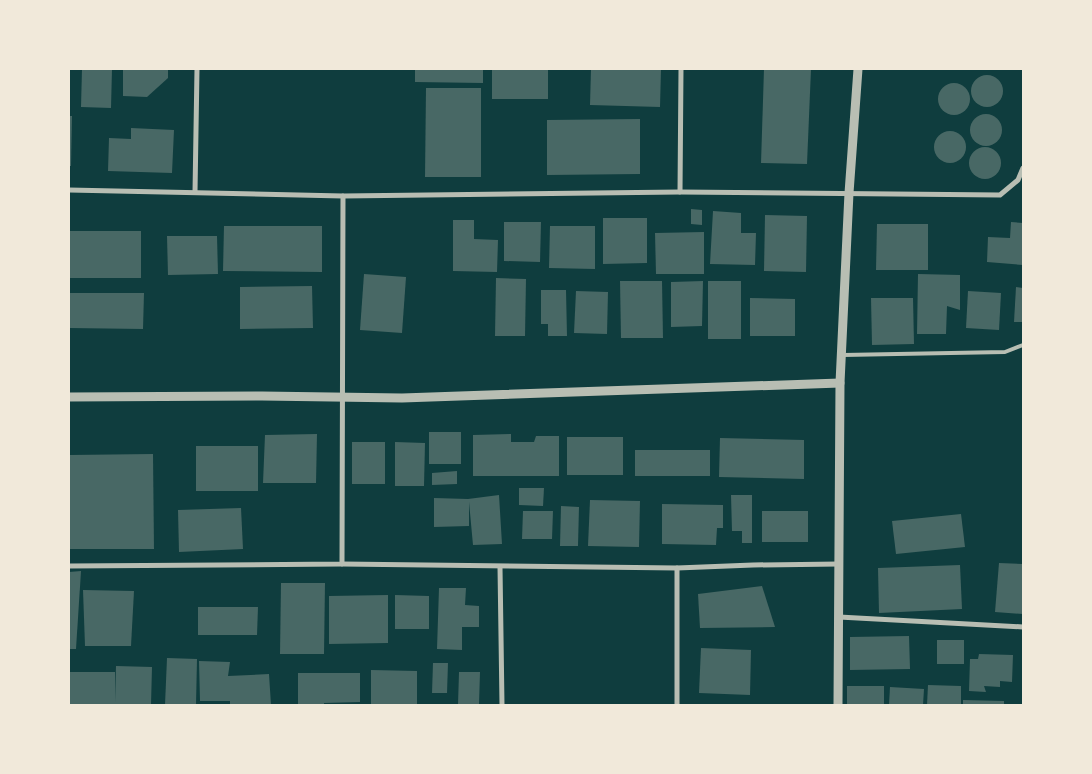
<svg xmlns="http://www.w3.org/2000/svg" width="1092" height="774" viewBox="0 0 1092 774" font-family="Overpass,sans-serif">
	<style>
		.building { fill: #486865 }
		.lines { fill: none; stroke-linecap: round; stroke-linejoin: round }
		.service { stroke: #b8beb3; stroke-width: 4 }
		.minor { stroke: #b8beb3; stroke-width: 5 }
		.tertiary { stroke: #b8beb3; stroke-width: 9 }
	</style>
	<rect width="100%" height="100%" fill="#0f3d3e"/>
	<g class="building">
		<polygon points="82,69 112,69 111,108 81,107"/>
		<polygon points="123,69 168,69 168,78 147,97 123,96"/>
		<polygon points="415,69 483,69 483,83 415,82"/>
		<rect x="492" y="69" width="56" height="30"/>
		<polygon points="591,69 661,69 660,107 590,105"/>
		<polygon points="764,69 811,69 807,164 761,163"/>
		<circle cx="987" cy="91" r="16"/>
		<circle cx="954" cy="99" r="16"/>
		<polygon points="426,88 481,88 481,177 425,177"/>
		<circle cx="986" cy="130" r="16"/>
		<polygon points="69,116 72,116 71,166 69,166"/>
		<polygon points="640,119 640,174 547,175 547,120"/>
		<polygon points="131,128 174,130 172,173 108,171 109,138 131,139"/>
		<circle cx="950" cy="147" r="16"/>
		<circle cx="985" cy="163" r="16"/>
		<polygon points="691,209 702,210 702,225 691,224"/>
		<polygon points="713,211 741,213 741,233 756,233 755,265 710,264"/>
		<polygon points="765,215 807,216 806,272 764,271"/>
		<polygon points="603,218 647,218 647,263 603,264"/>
		<polygon points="453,220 474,220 474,239 498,240 497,272 453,271"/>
		<polygon points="504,222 541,222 540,262 504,261"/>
		<polygon points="1011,222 1023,223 1023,265 987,262 988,237 1010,238"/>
		<polygon points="877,224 928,224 928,270 876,270"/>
		<polygon points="224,226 322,226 322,272 223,271"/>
		<polygon points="550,226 595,226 595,269 549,268"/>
		<rect x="69" y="231" width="72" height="47"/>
		<polygon points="704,232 704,274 656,274 655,233"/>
		<polygon points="167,236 217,236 218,274 168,275"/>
		<polygon points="364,274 406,277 402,333 360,330"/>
		<polygon points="918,274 960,275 960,310 947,306 946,334 917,334"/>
		<polygon points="496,278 526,279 525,336 495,336"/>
		<polygon points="620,281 662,281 663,338 621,338"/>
		<polygon points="703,281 702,326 671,327 671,282"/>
		<rect x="708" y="281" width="33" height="58"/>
		<polygon points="312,286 313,328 240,329 240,287"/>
		<polygon points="1016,287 1023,288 1023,322 1014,322"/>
		<polygon points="541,290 566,290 567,336 548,336 548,324 541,324"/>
		<polygon points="576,291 608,292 607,334 574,333"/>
		<polygon points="968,291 1001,293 999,330 966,328"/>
		<polygon points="69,293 144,293 143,329 69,328"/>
		<polygon points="750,298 795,299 795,336 750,336"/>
		<polygon points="871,298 913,298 914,344 872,345"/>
		<rect x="429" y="432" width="32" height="32"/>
		<polygon points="317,434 316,483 263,483 265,435"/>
		<polygon points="511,434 511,442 534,442 536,436 559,436 559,476 473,476 473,435"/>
		<rect x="567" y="437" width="56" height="38"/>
		<polygon points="720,438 804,440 804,479 719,477"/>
		<rect x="352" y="442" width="33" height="42"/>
		<polygon points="395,442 425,443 424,486 395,486"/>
		<rect x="196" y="446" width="62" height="45"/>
		<rect x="635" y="450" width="75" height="26"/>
		<polygon points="153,454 154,549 69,549 69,455"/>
		<polygon points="457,471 457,484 432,485 432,473"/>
		<polygon points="519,488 544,488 543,506 519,505"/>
		<polygon points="499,495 502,544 473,545 469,502 469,526 434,527 434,498 468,499"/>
		<polygon points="731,495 752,495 752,543 742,543 742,531 732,531"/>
		<polygon points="590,500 640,501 639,547 588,546"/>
		<polygon points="662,504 723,505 723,528 717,528 716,545 662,544"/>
		<polygon points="561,506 579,507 578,546 560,546"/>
		<polygon points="241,508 243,549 179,552 178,510"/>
		<polygon points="523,511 553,511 552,539 522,539"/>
		<rect x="762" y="511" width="46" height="31"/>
		<polygon points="961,514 965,547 896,554 892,521"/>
		<polygon points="999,563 1023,564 1023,614 995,612"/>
		<polygon points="960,565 962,609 879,613 878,568"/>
		<polygon points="81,571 76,649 69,649 69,572"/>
		<polygon points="281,583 325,583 324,654 280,654"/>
		<polygon points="762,586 775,627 700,628 698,594"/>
		<polygon points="439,588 466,588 465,605 479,606 479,627 462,627 462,650 437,649"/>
		<polygon points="83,590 134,591 131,646 85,646"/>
		<polygon points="388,595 388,643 329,644 329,596"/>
		<polygon points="395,595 429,596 429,629 395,629"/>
		<polygon points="198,607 258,607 257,635 198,635"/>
		<polygon points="909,636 910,669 850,670 850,637"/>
		<rect x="937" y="640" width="27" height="24"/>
		<polygon points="701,648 751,650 750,695 699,693"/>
		<polygon points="979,654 1013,655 1012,682 1000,681 1000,687 984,686 986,692 969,691 970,659 978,659"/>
		<polygon points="167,658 197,659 196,705 165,705"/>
		<polygon points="199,661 230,662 228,676 269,674 271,705 230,705 230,701 200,701"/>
		<polygon points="433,663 448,663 447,693 432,693"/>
		<polygon points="116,666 152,667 151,705 69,705 69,672 115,672 115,702"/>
		<polygon points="371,670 417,671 417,705 371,705"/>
		<polygon points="459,672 480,672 479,705 458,705"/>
		<polygon points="298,673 360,673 360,702 324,703 324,705 298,705"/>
		<polygon points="928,685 961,686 961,705 927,705"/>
		<rect x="847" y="686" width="37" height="19"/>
		<polygon points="890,687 924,689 923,705 889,705"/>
		<polygon points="963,700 1004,701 1004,705 963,705"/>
	</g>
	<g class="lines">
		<polyline class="service" points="843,355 1005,352 1023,345"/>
		<g class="minor">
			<polyline points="69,190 343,196 680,192 1000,195 1018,180 1023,168"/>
			<polyline points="195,192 197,69"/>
			<polyline points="680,192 681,69"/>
			<polyline points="342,564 677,568 753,565 839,564"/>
			<polyline points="69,566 342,564 343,196"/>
			<polyline points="500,567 502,705"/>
			<polyline points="839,617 1023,627"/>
			<polyline points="677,705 677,568"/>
		</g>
		<g class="tertiary">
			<polyline points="69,397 262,396 402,398 840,383"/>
			<polyline points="838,705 840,383 849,193 858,69"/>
		</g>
	</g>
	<rect width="1092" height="774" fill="none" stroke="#f1e9da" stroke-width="140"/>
</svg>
